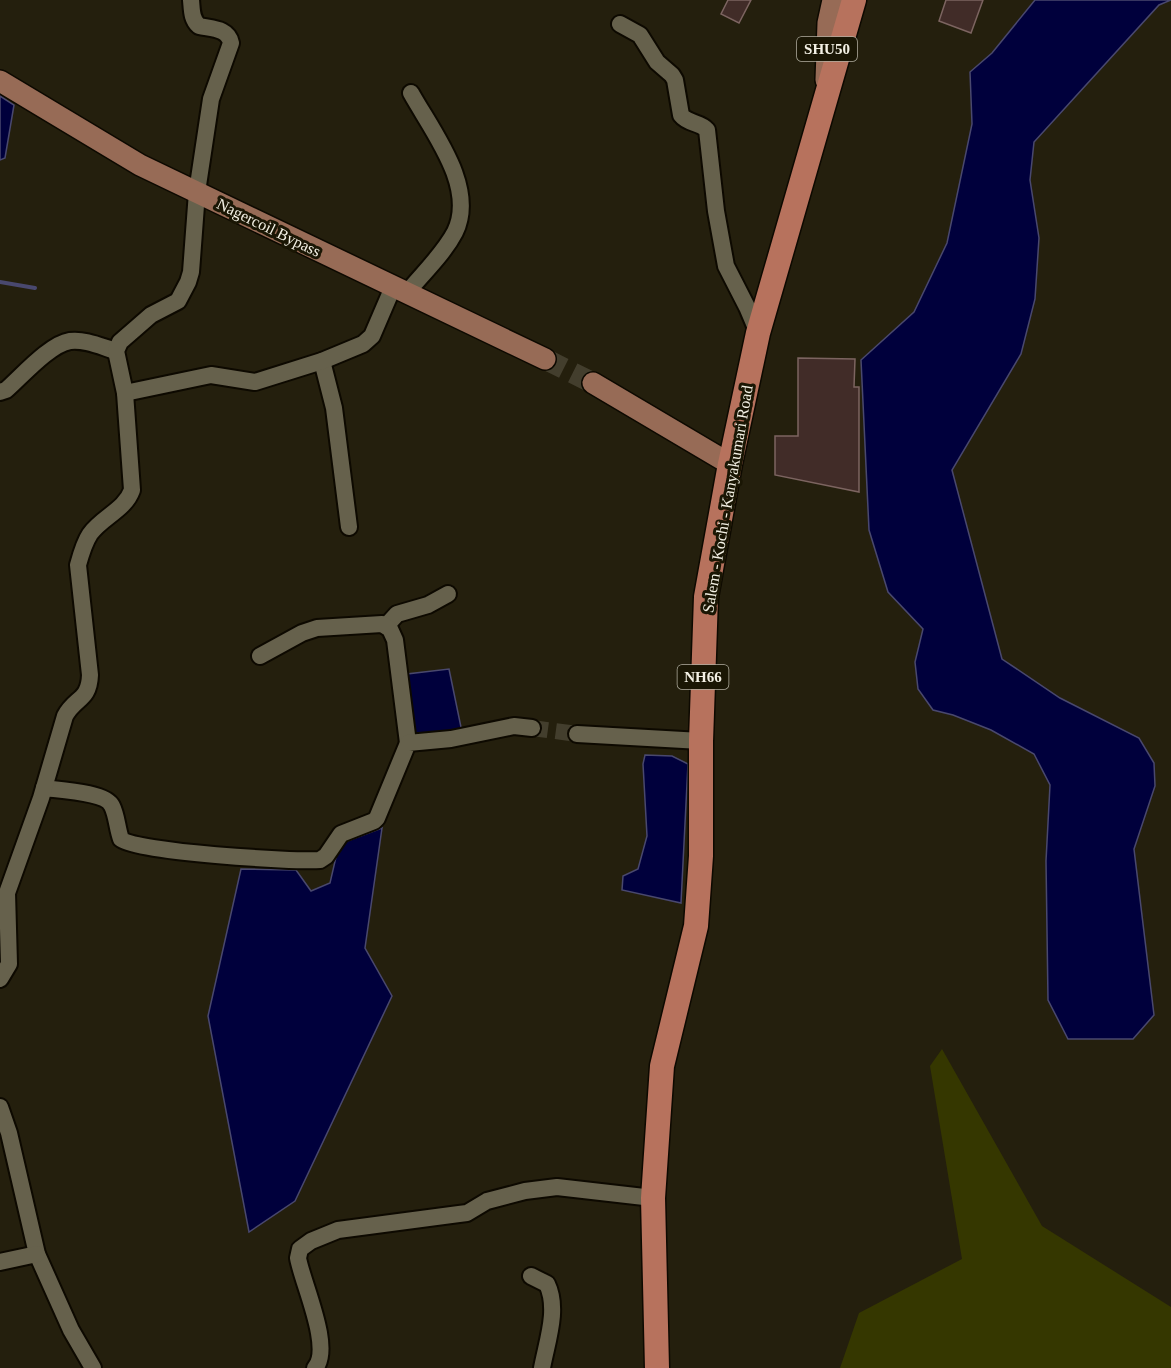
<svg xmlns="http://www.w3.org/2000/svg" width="1171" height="1368" viewBox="0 0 1171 1368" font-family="Georgia,serif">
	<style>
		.green { fill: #353700 }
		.water { fill: #00003c; stroke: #49486e; stroke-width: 1.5 }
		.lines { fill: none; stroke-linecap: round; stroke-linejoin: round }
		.stream { stroke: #49486e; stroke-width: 4 }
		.building { fill: #412c28; stroke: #7c6460; stroke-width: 1.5 }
		.minor-tunnel { stroke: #433e2d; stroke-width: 16; stroke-dasharray: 16 8; stroke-linecap: butt }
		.major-tunnel { stroke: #433e2d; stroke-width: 21; stroke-dasharray: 21 10; stroke-linecap: butt }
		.minor-casing { stroke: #0d0900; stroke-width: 20 }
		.major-casing { stroke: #0d0900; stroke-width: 24 }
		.highway-casing { stroke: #0d0900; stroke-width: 27 }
		.minor { stroke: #66614c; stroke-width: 16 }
		.major { stroke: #976b56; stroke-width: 21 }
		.highway { stroke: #b7725d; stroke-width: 24 }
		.labels { text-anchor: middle; stroke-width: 6; stroke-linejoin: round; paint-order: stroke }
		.shield { fill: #1a1604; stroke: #b2afa1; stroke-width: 1.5 }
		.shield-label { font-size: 15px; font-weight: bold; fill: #f3f0e4 }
		.street-label { font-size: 16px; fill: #f3f0e4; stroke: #1a1604 }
	</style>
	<rect width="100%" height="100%" fill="#241f0d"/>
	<polygon class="green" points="942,1049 1042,1226 1171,1307 1171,1368 840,1368 859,1313 962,1259 930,1066"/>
	<g class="water">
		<polygon points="1035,0 1171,0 1159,5 1034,142 1030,180 1039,238 1035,299 1021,354 952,470 1002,659 1060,698 1139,738 1154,763 1155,786 1134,849 1154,1015 1133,1039 1068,1039 1048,1000 1046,861 1050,785 1034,754 991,730 953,715 933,710 918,689 915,662 923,629 888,592 869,530 861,360 914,312 947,243 972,124 970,72 992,53"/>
		<polygon points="0,96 14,105 5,158 0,160"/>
		<polygon points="449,669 462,732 412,735 407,674"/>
		<polygon points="645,755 672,756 688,764 681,903 622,890 623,876 638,869 647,836 643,764"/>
		<polygon points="382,828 365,948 392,996 295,1201 249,1232 208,1016 241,869 296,870 311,891 330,883 339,844"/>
	</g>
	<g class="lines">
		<polyline class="stream" points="0,282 35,288"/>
	</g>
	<g class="building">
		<polygon points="728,0 751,0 739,23 721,14"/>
		<polygon points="946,0 983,0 971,33 939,21"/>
		<polygon points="798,358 855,359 854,387 859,387 859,492 775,475 775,436 798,436"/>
	</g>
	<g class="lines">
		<polyline class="minor-tunnel" points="532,728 577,734"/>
		<polyline class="major-tunnel" points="545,359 593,383"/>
		<defs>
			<g id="minor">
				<path d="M620,24L640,35L657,62L672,75L675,80L681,115C688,124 700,122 707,130L716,211L726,266L747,307L758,333"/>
				<path d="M406,294C422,274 443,255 455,232C477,187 432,131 411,93"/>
				<polyline points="322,361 334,408 349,527"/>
				<path d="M0,392L6,390C22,376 50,344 70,341C85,339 102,347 116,351"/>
				<polyline points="125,393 211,375 255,382 322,361 363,344 372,336 393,287"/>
				<polyline points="386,626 397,614 428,605 448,594"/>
				<polyline points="260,656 302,633 317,628 382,624 390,629 395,640 408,743"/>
				<polyline points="577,734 701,741"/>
				<path d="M44,788C58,790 106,792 112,806C117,816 117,828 121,839C135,852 294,862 320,860L326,856L341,834L374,821L377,818L408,743L451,739L514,726L532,728"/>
				<path d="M0,979L9,964L7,893L41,798L65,716C75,697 89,701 90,675L78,565C81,554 84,543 90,534C102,517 125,510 132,490L125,393L116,351L120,342L151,315L178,301L188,282L191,272L197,192L211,99L231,43C228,28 212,29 199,26C191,19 192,9 191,0"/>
				<polyline points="0,1107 9,1133 37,1254 71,1330 93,1368"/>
				<polyline points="0,1262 37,1254"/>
				<path d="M531,1276L547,1284C559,1309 547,1341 542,1368"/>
				<path d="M315,1368C333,1348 302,1282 298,1258L300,1249L311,1241L338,1230L459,1214L467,1213L487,1201L525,1191L557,1187L653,1198"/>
			</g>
			<g id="major">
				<polyline points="826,80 828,23 833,0"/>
				<polyline points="0,81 140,165 545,359"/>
				<polyline points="593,383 730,464"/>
			</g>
			<polyline id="highway" points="657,1368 653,1198 662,1066 696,926 701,856 701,741 706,597 730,464 758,333 854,0"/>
		</defs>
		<use href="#minor" class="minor-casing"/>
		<use href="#major" class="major-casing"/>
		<use href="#highway" class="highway-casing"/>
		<use href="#minor" class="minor"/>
		<use href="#major" class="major"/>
		<use href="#highway" class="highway"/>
	</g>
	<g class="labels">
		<g class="shield">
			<rect x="797" y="37" width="60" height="24" rx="4.5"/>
			<rect x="677.5" y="665" width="51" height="24" rx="4.5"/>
		</g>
		<g class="shield-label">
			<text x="827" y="54">SHU50</text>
			<text x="703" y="682">NH66</text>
		</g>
		<g class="street-label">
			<text transform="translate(269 227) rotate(26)" y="6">Nagercoil Bypass</text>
			<text transform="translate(727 499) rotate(-80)" y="6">Salem - Kochi - Kanyakumari Road</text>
		</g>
	</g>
</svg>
